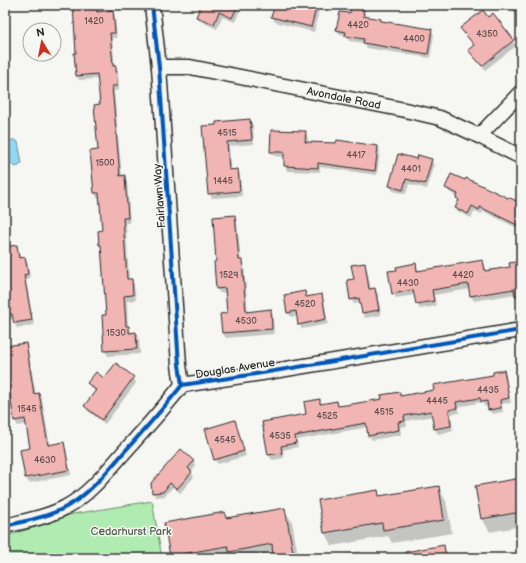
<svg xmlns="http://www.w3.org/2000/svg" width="526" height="563" viewBox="0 0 526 563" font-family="'Balsamiq Sans',sans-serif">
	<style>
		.green { fill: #b0ebb1; stroke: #6e8b6e }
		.water { fill: #90d7f2; stroke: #6892a2 }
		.shadow { fill: #0003 }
		.building { fill: #f1b5b3; stroke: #2b2b2b }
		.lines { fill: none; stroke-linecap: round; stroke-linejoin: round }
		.street-casing { stroke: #2b2b2b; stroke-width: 17 }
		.street { stroke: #f6f6f2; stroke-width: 14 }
		.cycleway-casing { stroke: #f6f6f2; stroke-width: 6 }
		.cycleway { stroke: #0057b8; stroke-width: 4 }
		.labels { text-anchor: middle; stroke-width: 3; stroke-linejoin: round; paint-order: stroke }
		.number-label { font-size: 9px; fill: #5c4e4d }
		.street-label { font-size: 11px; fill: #2b2b2b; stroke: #f6f6f2 }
		.park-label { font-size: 11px; fill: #4c5b4c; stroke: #f6f6f2 }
	</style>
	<rect width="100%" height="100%" fill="#f6f6f2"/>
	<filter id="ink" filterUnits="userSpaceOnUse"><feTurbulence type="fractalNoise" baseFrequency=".025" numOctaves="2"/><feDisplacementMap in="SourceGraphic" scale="8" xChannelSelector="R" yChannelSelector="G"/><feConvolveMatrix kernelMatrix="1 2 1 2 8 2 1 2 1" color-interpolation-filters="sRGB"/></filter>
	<g filter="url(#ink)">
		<polygon class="green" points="152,501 162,558 5,558 5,536 6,536 49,523 67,515"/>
		<polygon class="water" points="11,140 15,140 18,142 22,163 19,164 19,166 14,167 14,165 11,165 7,144"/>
		<g class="shadow">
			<polygon points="74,5 98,5 99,12 113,11 115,16 117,38 112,38 115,67 118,72 119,90 114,91 122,177 124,177 127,181 128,196 130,223 126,223 129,280 132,280 134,284 136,300 127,301 128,326 131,331 131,334 136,333 139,338 140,354 108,356 105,351 103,316 107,316 102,249 100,245 103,231 101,198 97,198 95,193 99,151 101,105 98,79 79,80 77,76 77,53"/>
			<polygon points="202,5 239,5 241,8 235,22 222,17 217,29 200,21 197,17"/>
			<polygon points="276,5 320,5 314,32 275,22 273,17"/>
			<polygon points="511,5 521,5 521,18 513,11 510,6"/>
			<polygon points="363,10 366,15 366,18 381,22 431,30 434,35 430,58 367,48 364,43 349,41 347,36 340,35 337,30 340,13 351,15"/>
			<polygon points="493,14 516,46 485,70 472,55 475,46 488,18"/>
			<polygon points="250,120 253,125 254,144 229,146 231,171 237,170 240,175 242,196 212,198 209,193 203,127"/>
			<polygon points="305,132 308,137 308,143 378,146 380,151 377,175 320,167 320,172 287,171 285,166 285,157 274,156 271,151"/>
			<polygon points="417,160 431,160 434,165 427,189 409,184 406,194 393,191 390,186"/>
			<polygon points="446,187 508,199 521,204 521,230 483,211 482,214 475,211 471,218 459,212 456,208 459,202 457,198 458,197 449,192"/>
			<polygon points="235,216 237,221 241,261 242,261 244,265 248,312 270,310 273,315 274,334 226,338 223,333 221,315 228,314 227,293 220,293 217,289"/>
			<polygon points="17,246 19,251 21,259 25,258 28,263 30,279 26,280 34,325 17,328 14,323 14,318 5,320 5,248"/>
			<polygon points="482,261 485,265 486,272 511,268 521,263 521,293 474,301 471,296 470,289 434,295 436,306 420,309 417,304 415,295 396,298 393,293 398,270 416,264 419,272"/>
			<polygon points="364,264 367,269 371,290 375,289 378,294 381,315 365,318 363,313 361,303 354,304 351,299"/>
			<polygon points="304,292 307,297 321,295 324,300 328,324 302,329 299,324 298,316 291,317 288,313"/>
			<polygon points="25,344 28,349 36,395 39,394 42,399 50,445 63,443 66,448 71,475 29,483 26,478 21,451 32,449 27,424 18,426 15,421 5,357 5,347"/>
			<polygon points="116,365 134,378 136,383 105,424 88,411 85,406 96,392 91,388 88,383 105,380"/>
			<polygon points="504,371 506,376 511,403 502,404 503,412 492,414 489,410 488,406 485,407 482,402 458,407 459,413 451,414 453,431 438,434 435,429 433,416 406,421 407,426 400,427 401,435 372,440 369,435 368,427 297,440 298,447 283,450 284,458 272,460 269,455 263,423 307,415 319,400 322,405 337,402 339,407 383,400 399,393 401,397 435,391 494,375"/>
			<polygon points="234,421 237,426 246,456 218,464 215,460"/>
			<polygon points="193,461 196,466 191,472 194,477 180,493 173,487 165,496 156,497 153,492"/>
			<polygon points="521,479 521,526 490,532 482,519"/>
			<polygon points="438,487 446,501 452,533 392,543 388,536 332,546 324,532 377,491 381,497"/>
			<polygon points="284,509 292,522 298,555 279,558 172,558 171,556 165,524 224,514 227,519"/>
			<polygon points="443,546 450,558 384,558 384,556"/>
			<polygon points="360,551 363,558 322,558"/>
		</g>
		<g class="building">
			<polygon points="73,5 96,5 97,12 113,10 115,33 110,33 113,66 116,66 117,86 112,86 120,176 125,175 126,191 128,218 123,218 127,279 132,279 133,295 124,296 126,326 129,326 129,333 136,332 137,349 104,351 102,315 106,315 101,245 99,245 98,231 102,230 99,193 94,193 90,151 98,150 94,105 100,104 97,74 76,76 74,53 76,53"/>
			<polygon points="201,5 238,5 232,18 219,12 214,24 196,17"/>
			<polygon points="275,5 317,5 311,27 271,17"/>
			<polygon points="351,7 364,9 363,16 381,19 381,21 432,29 428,54 363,43 364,39 345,36 346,32 336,30 340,12 350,13"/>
			<polygon points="483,10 488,17 493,13 514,40 482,66 468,50 474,45 460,28"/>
			<polygon points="250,119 252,140 227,142 229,170 238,169 240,191 208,194 202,126 216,125 216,122"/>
			<polygon points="271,130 306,131 305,142 336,143 337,140 378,146 375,171 318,163 318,168 284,166 284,152 270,152"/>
			<polygon points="398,154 417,159 418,155 432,159 425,184 406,179 403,190 389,186"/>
			<polygon points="451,174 465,180 466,178 508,198 508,197 521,203 521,227 480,207 479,210 472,206 468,214 455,208 459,200 456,198 458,194 445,188"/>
			<polygon points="235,215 239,260 242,260 246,312 271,309 272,329 222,333 220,314 227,313 225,288 216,289 214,262 216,261 213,217"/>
			<polygon points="17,245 19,258 25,257 28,274 24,275 32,320 14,323 12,314 5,315 5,247"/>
			<polygon points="483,260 485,271 510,267 509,263 521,261 521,295 515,296 514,289 470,296 468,284 432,290 434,301 416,304 413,290 392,294 388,271 397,270 396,267 416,263 417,271"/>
			<polygon points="365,263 369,289 375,288 379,310 362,313 359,298 350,300 347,280 354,279 351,265"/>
			<polygon points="305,291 306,297 322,294 326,319 298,325 296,311 287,313 284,295"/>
			<polygon points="26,343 34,394 39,393 48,445 64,442 69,470 25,478 20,450 30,448 25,419 14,421 5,363 5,346"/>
			<polygon points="116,363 134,377 102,420 84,406 96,390 87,383 96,372 104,378"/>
			<polygon points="504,370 509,398 500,400 501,408 488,410 487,401 481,402 480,398 456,402 457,408 449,410 451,426 434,429 431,411 404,416 405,421 398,422 399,430 368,436 366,423 295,436 296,443 281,446 282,453 268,455 262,422 306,414 304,402 320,399 320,404 337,401 338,406 345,405 346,405 382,399 381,395 400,392 400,396 434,390 433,385 493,375 493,372"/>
			<polygon points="235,420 244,451 214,460 205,429"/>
			<polygon points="181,449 194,461 188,468 192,472 177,489 170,483 163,492 152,493 151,483"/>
			<polygon points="521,478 521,512 481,519 475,486"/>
			<polygon points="439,486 444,520 383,530 382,523 324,533 318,500 378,490 379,496"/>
			<polygon points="285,508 294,558 273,558 272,544 229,552 228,546 170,556 164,523 225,512 226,518"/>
			<polygon points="444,545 446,558 406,558 405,552"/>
		</g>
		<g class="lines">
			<defs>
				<g id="street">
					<polyline points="152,5 159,67 179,365 182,385"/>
					<path id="s1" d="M159,67H190L405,110L440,118L479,136L521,157"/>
					<polyline points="479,136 521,92"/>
					<path d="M5,526C25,521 48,517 66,507C89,495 109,469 126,450C145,429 164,408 182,385L262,373L521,330"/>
				</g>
			</defs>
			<use href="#street" class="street-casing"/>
			<use href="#street" class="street"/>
			<defs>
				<g id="cycleway">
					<polyline points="152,5 159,67 179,365 182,385"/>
					<path d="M5,526C25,521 48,517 66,507C89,495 109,469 126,450C145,429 164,408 182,385L262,373L521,330"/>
				</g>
			</defs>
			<use href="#cycleway" class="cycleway-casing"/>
			<use href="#cycleway" class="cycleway"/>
		</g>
	</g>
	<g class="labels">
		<g class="number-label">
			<text x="94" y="24">1420</text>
			<text x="358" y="28">4420</text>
			<text x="487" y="37">4350</text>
			<text x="414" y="42">4400</text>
			<text x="227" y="136">4515</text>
			<text x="356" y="158">4417</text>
			<text x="105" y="166">1500</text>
			<text x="411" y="172">4401</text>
			<text x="223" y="184">1445</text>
			<text x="229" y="278">1529</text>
			<text x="463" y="278">4420</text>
			<text x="408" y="286">4430</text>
			<text x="305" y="307">4520</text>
			<text x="246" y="324">4530</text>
			<text x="116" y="336">1530</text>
			<text x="488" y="393">4435</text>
			<text x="437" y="404">4445</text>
			<text x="27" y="412">1545</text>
			<text x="384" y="415">4515</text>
			<text x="327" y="419">4525</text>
			<text x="280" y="439">4535</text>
			<text x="225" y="443">4545</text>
			<text x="45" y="463">4630</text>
		</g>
		<g class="street-label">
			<text dy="4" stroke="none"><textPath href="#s1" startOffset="188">Avondale Road</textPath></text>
			<text transform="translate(159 196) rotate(-94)" y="4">Fairlawn Way</text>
			<text transform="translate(235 368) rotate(-9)" y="4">Douglas Avenue</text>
		</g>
		<g class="park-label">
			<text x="131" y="535">Cedarhurst Park</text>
		</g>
	</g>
	<rect width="526" height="563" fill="none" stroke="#f6f6f2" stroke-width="20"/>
	<rect x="10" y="10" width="506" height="543" fill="none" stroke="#2b2b2b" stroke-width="1.5" filter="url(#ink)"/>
	<g transform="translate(42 42) rotate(350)"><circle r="19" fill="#f6f6f2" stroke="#a5a5a2"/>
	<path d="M0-3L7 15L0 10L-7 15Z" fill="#c8321e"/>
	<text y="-6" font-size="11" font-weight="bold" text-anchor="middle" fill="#2b2b2b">N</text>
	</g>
</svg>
